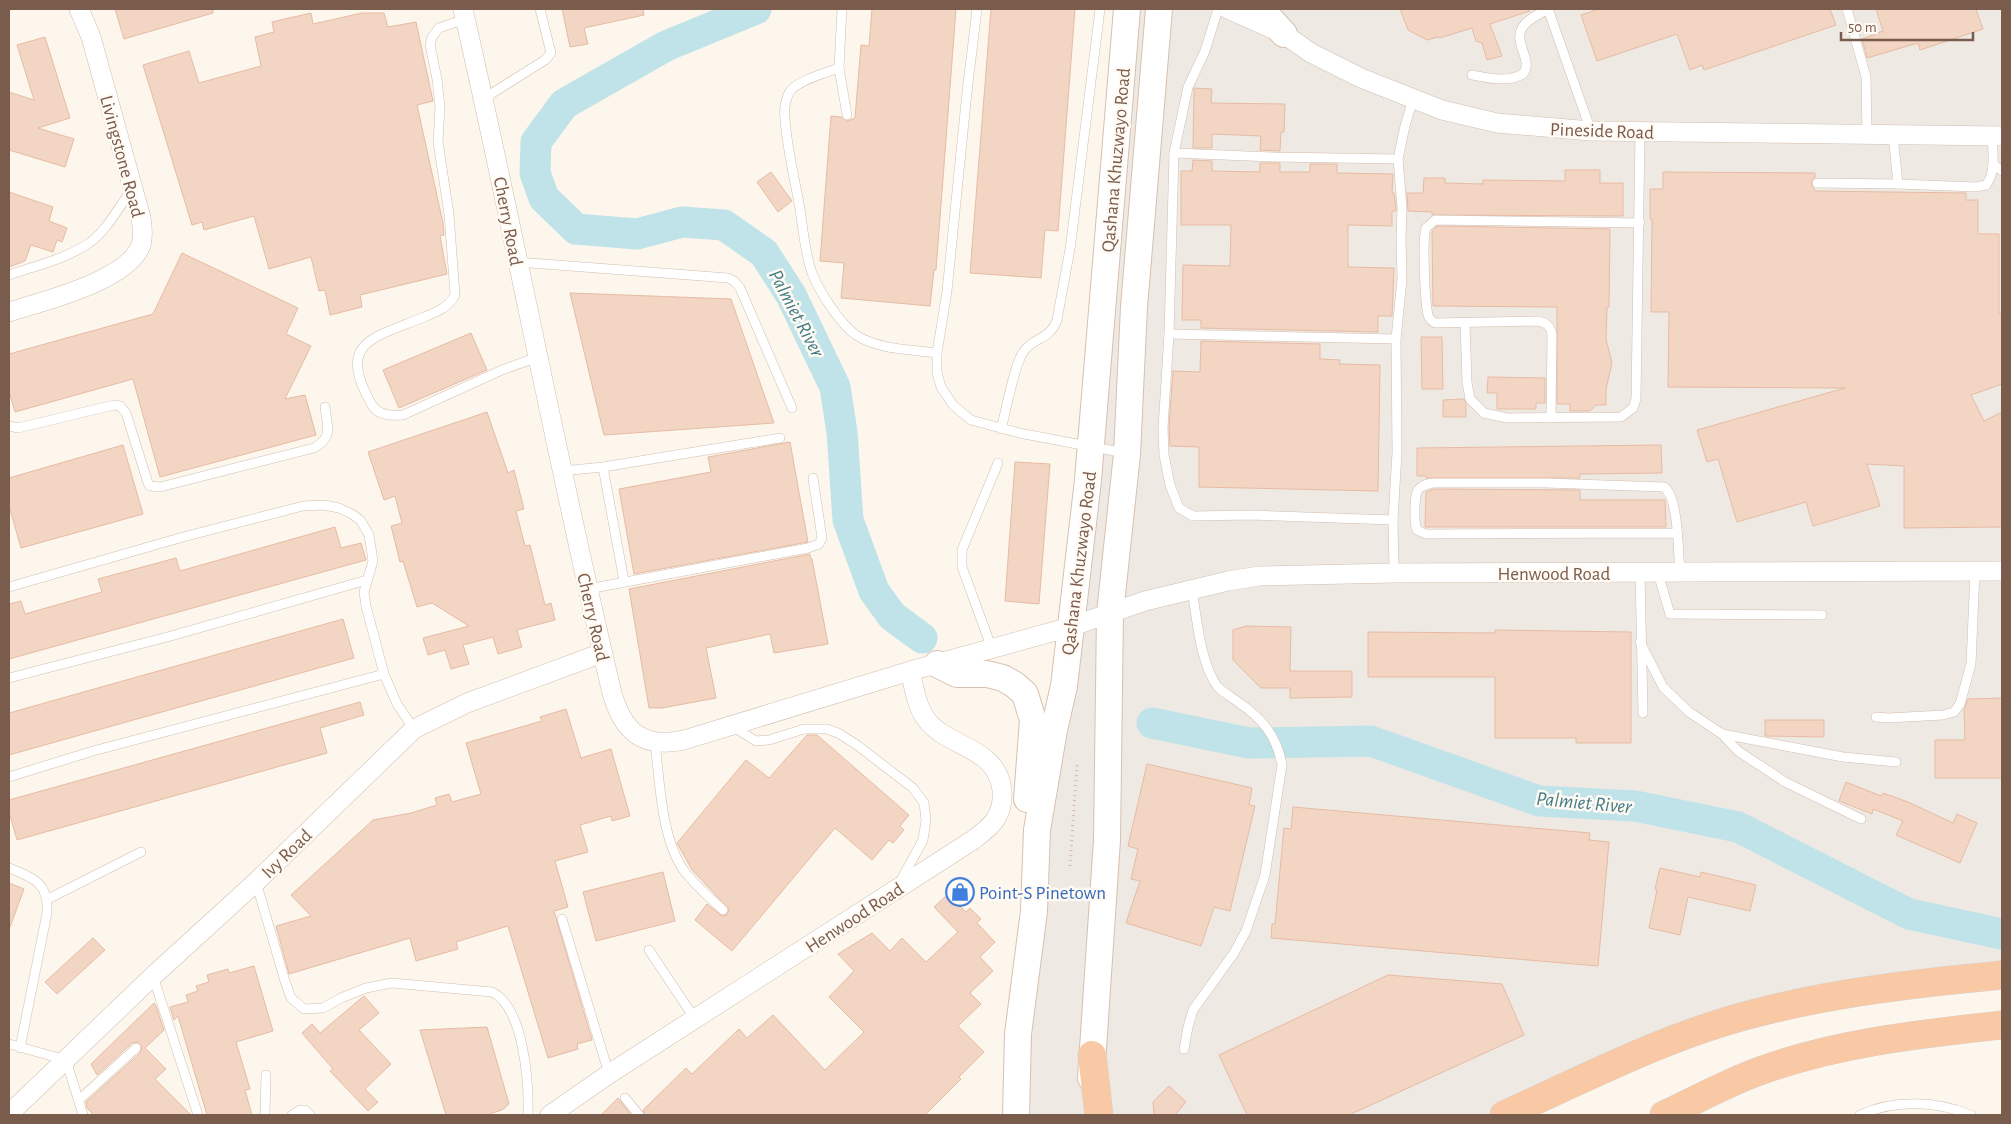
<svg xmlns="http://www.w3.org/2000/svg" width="2011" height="1124" viewBox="0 0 2011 1124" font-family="'Alegreya Sans',sans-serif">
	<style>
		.industrial { fill: #efe9e4 }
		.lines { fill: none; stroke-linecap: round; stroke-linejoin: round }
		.river { stroke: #bfe3e8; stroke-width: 31 }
		.building { fill: #f3d5c3; stroke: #e6bba3 }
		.service-casing { stroke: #d1beb0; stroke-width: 10 }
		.minor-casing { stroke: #d1beb0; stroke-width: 20 }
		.secondary-casing { stroke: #d6c0b0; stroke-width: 28 }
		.trunk-casing { stroke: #dad1cd; stroke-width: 29 }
		.path { stroke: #d9b8a5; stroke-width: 3; stroke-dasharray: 1 4; stroke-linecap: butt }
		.service { stroke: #fff; stroke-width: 9 }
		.minor { stroke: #fff; stroke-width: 19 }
		.secondary { stroke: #fff; stroke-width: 26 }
		.trunk { stroke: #f9c8a4; stroke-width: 28 }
		.labels { text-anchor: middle; stroke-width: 5; stroke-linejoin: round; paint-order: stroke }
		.street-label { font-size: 19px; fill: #7a5c4d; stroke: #fffaf3 }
		.shop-label { font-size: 19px; fill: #366cbe; stroke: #fffaf3; text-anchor: start }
		.water-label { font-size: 20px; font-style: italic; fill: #437c86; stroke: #fffaf3 }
	</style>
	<rect width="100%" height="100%" fill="#fdf6ec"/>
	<polygon class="industrial" points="1129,9 2002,9 2002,973 1801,1000 1503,1115 1017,1115"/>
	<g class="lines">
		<g class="river">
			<polyline points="756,9 666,46 564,104 536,142 535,173 544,198 576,229 637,234 682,222 724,225 764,253 791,295 835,387 842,432 848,520 874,591 892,616 922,638"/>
			<polyline points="1152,723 1249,743 1371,741 1539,801 1635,806 1738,827 1909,914 2002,934"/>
		</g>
	</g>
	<g class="building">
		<polygon points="115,9 213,9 213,13 124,39"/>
		<polygon points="562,9 643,9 644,15 584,28 588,44 570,47"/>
		<polygon points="872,9 956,9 936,270 934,270 930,306 841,298 844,263 820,261 831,116 841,117 848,121 855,118 861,45 869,46"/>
		<polygon points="991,9 1075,9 1058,231 1045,230 1041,278 970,273"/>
		<polygon points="1400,9 1529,9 1530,11 1490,24 1502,56 1487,60 1482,43 1476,41 1472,28 1440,38 1438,37 1427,40 1408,30"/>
		<polygon points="1599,9 1830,9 1836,25 1704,70 1702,65 1690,70 1677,34 1597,61 1581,15"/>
		<polygon points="1876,9 1976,9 1983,29 1920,50 1918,43 1867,58 1862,39 1883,31"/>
		<polygon points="311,13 313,24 362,13 384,13 388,27 416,22 433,101 417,105 443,223 444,235 440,236 447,274 360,295 362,307 330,315 325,290 319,291 311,257 269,269 254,216 204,230 202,222 192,225 143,65 189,51 199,83 261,66 255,37 274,32 272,22"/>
		<polygon points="45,37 70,118 38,128 74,139 65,167 9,150 9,92 34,100 17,45"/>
		<polygon points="1194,88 1212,89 1211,103 1285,104 1284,132 1281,132 1280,151 1260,150 1261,136 1212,134 1212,148 1193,148"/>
		<polygon points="1193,160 1212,161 1212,171 1260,172 1260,163 1280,163 1280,172 1310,172 1310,164 1337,164 1337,173 1393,174 1392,193 1394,193 1396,208 1396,211 1392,211 1392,226 1348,225 1348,267 1394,268 1392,316 1378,316 1378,332 1201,328 1201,320 1182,320 1183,265 1230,266 1231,225 1181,225 1181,171 1192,171"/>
		<polygon points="1565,170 1600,170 1600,183 1623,183 1623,216 1432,215 1432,212 1408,211 1407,193 1423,193 1424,178 1445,178 1445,183 1483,184 1483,180 1565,181"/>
		<polygon points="771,172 792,201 778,212 757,182"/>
		<polygon points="1663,172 1815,173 1815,177 1811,183 1815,191 1966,193 1966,200 1978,200 1978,234 1999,234 1999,313 2002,313 2002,384 1971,395 1984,421 2002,412 2002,527 1904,528 1904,466 1867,464 1880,506 1813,526 1806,502 1737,522 1718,459 1707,462 1697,430 1845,388 1668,387 1669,312 1651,312 1652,219 1650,219 1650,189 1663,189"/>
		<polygon points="9,192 53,207 49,221 67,228 62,242 57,240 53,252 31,245 25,261 9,267"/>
		<polygon points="1437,226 1610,229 1609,307 1607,307 1606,339 1612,363 1606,389 1606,405 1596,405 1590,411 1570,411 1570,404 1557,404 1557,307 1433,306 1432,232"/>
		<polygon points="182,253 298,308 286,334 311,346 285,399 305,395 316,435 160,477 133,379 15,412 9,391 9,354 153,314"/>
		<polygon points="570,293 731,299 774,423 604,435"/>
		<polygon points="471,333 487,370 399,408 383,370"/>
		<polygon points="1421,337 1442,337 1443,389 1422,389"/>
		<polygon points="1201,341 1320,344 1320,359 1340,360 1339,364 1380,365 1378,491 1199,487 1199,447 1170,446 1169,428 1173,371 1200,372"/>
		<polygon points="1488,377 1545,378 1545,403 1536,403 1536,409 1497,409 1497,393 1487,393"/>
		<polygon points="1464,399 1466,403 1466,417 1443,417 1443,400"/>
		<polygon points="487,412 508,473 514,470 524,509 516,511 525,546 530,545 545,605 551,603 555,620 517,630 522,647 498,654 493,637 463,645 469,664 451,669 445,650 428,655 423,638 469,626 432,603 417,607 403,561 400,562 391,526 402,523 395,496 384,500 368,452"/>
		<polygon points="790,442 808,542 634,574 619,489 711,472 708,457"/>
		<polygon points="123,445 143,514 21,548 9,506 9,478"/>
		<polygon points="1661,445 1662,473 1580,474 1580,478 1426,478 1426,476 1417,476 1417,448"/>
		<polygon points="1015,462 1050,464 1039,604 1005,601"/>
		<polygon points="1434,489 1580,490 1580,500 1665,500 1666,527 1425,527 1426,492"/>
		<polygon points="335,527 341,548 361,543 366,560 9,659 9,604 21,601 25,614 102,592 98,579 176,558 180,571"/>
		<polygon points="810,554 811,559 812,559 828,644 774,653 770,634 706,648 716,698 662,708 649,708 629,589"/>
		<polygon points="343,619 354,658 9,755 9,713"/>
		<polygon points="1246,626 1291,627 1290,671 1352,671 1352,697 1290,698 1290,688 1261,688 1233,660 1233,630"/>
		<polygon points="1495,630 1631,632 1631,743 1576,743 1576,738 1495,738 1495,677 1368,677 1368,632 1495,633"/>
		<polygon points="2002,698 2002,778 1935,778 1935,740 1965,740 1964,710 1968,699"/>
		<polygon points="360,702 364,715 320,728 327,753 17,840 9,812 9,800"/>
		<polygon points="566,709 581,758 611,749 630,816 612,821 611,816 580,825 588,852 555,861 568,907 554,911 592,1040 577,1044 578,1049 548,1058 508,926 456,942 458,949 416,961 410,938 289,974 276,926 311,916 291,895 373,820 411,813 437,805 435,798 449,794 452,802 481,794 466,743 542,721 540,717"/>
		<polygon points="1765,720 1824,720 1824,737 1765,736"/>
		<polygon points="807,735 817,735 909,815 900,826 904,830 893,843 889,840 872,860 835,828 732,951 695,920 707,904 722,916 727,915 729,909 692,870 677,843 746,760 769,778"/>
		<polygon points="1147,764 1252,788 1249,805 1255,806 1230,911 1214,907 1201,946 1126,923 1140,881 1131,879 1138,849 1128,846"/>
		<polygon points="1846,782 1881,796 1883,793 1908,802 1953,823 1957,814 1977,823 1960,863 1896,835 1903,821 1873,809 1872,814 1839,801"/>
		<polygon points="1293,807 1590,833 1589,840 1609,842 1598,966 1271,938 1272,924 1275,924 1284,828 1291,829"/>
		<polygon points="1660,868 1700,877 1701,872 1756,885 1750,911 1688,897 1680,935 1649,928 1657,890 1655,889"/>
		<polygon points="663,872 675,921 596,941 583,892"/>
		<polygon points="9,883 24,889 10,927 9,927"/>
		<polygon points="948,894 966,912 970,908 981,919 977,923 995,942 980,957 993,971 970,993 981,1004 958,1026 984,1052 959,1077 961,1079 925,1115 645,1115 643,1110 686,1068 692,1074 739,1029 747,1038 773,1015 825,1070 864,1032 829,997 854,971 838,954 872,933 890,951 902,938 926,962 958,932 934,907"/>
		<polygon points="93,938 105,950 57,994 45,982"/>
		<polygon points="254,966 273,1031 236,1042 250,1089 245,1090 252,1115 207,1115 178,1016 174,1020 170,1007 188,1002 186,995 198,991 196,986 209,982 207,975 228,969 229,973"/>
		<polygon points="1388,975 1502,984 1524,1035 1349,1115 1247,1115 1219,1055"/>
		<polygon points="364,996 379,1013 359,1030 391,1064 365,1089 378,1102 368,1111 330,1071 333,1069 302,1033 312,1024 320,1033"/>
		<polygon points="154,1003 156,1006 164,1030 145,1048 166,1069 155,1079 191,1115 94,1115 87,1108 86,1102 140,1053 142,1046 138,1042 132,1043 97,1075 91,1064"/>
		<polygon points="487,1027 509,1104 502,1110 486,1115 446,1115 420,1030"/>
		<polygon points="1169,1086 1186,1102 1175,1115 1154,1115 1153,1102"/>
		<polygon points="618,1098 631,1115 601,1115"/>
	</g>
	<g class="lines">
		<defs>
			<g id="service">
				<polyline points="842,9 839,68 847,115"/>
				<polyline points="977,9 967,92 947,291 937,353 937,372 941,387 953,405 971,420 1019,433 1125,453"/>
				<polyline points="1218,9 1205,51 1188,87 1174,153 1169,334 1163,428 1164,455 1170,485 1179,508 1193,516 1252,515 1393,520"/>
				<polyline points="1847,9 1866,77 1867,135"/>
				<path d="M465,19L439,28L432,37L430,45L437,79L440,107L438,142L449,214L455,295C448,308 437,312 424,317C374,338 335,341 372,405C378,416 392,416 403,415L502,370L538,357"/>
				<path d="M839,68C826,73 795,81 789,93C785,101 784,110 785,119C787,149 795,180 800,209C803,230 805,253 812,273C819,291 840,324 856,335C879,350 910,349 937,353"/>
				<path d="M1472,75C1488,78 1507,83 1523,74C1534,61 1513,43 1522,28C1527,19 1540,14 1548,9L1591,131"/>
				<polyline points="483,99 545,60 551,53 540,9"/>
				<path d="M1893,135L1898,184L1976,187L1986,185C1996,173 1993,152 1992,137"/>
				<polyline points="1174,153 1274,157 1398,159"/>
				<polyline points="1993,164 2002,171"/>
				<polyline points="1817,183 1898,184"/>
				<polyline points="517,262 728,278 734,281 740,288 792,408"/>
				<path d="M9,275C35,266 66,259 89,243C106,232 120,205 133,188"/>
				<polyline points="1465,323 1467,382 1470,399 1484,413 1507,418 1621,417 1633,408 1636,399 1640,132"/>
				<polyline points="1169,334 1396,339"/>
				<path d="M1551,418L1552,334C1550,325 1545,322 1536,321L1435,323C1432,321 1429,319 1428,315C1425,302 1422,239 1426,228L1435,220L1640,223"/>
				<path d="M9,426L18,428L114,405L120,406L126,413L148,483L150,486L160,487L314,448C334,436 327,427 325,407"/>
				<path d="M1001,429C1006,412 1014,364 1024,351C1034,337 1050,340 1057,320L1070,249L1100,9"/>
				<polyline points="603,467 624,581"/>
				<polyline points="562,471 603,467 780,438"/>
				<path d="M1676,533L1426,534L1417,530C1414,524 1414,496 1418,490C1422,485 1427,484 1433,483H1546L1664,487C1679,498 1678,553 1680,573"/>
				<polyline points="1394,573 1393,520 1397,452 1396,339 1402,279 1401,239 1402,208 1398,159 1405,126 1413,99"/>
				<polyline points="1640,573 1643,713"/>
				<polyline points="1658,573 1670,614 1822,615"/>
				<polyline points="9,587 183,537 303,506 324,505 339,508 352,514 361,521 369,535 373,561 364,592 366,606 384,674 397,704 414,729"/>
				<polyline points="588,589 808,548 819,544 822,538 813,478"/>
				<polyline points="1640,642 1663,687 1689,712 1722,734 1738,751 1785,782 1861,819"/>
				<polyline points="992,649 962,567 962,550 998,463"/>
				<polyline points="9,678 171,636 367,580"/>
				<polyline points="1876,717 1888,718 1943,715 1954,712 1960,704 1971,664 1975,571"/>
				<polyline points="732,726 756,741 769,740 804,729 827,729 838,733 857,745 913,788 924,803 926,820 923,840 900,882"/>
				<polyline points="1722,734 1843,757 1896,762"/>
				<path d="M655,743C660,782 661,840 685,872C696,886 710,898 723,910"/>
				<polyline points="9,777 93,751 384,674"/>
				<path d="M9,868C34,878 49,883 47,913L20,1048"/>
				<path d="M256,882L285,981L291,998L304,1009L323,1008L341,998L366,988L392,983L492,992C524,1007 529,1083 528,1115"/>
				<polyline points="48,899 141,852"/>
				<polyline points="562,919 609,1074"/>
				<polyline points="649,950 695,1019"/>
				<polyline points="153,976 198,1115"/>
				<polyline points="9,1044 66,1060 83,1115"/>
				<path d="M1184,1049L1188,1027L1193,1010L1234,953L1246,931L1265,875L1282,765C1277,736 1262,718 1238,702C1232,697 1222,692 1217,686C1200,662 1197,619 1192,590"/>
				<polyline points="625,1098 639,1115"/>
				<polyline points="79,1100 136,1048"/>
				<polyline points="265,1115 266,1075"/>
				<polyline points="292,1115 300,1110 305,1110 310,1115"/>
				<path d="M1860,1115C1894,1099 1937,1101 1971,1115"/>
			</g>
			<g id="minor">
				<path d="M463,9C515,236 558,466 612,693C623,732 643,749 684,740L910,671L1070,627L1145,601L1228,581L1259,576L1394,573L2002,571"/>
				<polyline points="1228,9 1284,34 1311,53 1361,78 1442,110 1497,123 1591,131 2002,136"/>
				<path d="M9,312C43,301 128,281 141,245C144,236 142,227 141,218L91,37L79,9"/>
				<polyline points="9,1114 153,976 256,882 414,729 467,703 602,653"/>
				<path d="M550,1115L609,1074L973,840C992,826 1004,816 1002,790C997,746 947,748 926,719C916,705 914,687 910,671"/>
			</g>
			<g id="secondary">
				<polyline points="1261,9 1284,34"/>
				<polyline points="937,664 957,674 987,674 1003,678 1015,685 1025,694 1033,720 1027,799"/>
				<polyline points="1091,1078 1107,840 1110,613 1127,454 1134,307 1159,9"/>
				<polyline points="1016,1115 1018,1034 1034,911 1037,830 1054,730 1064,686 1088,480 1127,9"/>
			</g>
			<g id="trunk">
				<polyline points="1092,1055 1099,1115"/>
				<path d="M1504,1115C1586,1078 1668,1035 1756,1013C1836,992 1920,983 2002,975"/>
				<path d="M1664,1115C1694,1101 1725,1084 1757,1072C1835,1043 1920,1034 2002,1025"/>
			</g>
		</defs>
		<use href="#service" class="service-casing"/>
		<use href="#minor" class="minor-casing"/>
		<use href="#secondary" class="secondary-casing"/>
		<use href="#trunk" class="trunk-casing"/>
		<polyline class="path" points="1070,866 1077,764"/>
		<use href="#service" class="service"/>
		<use href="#minor" class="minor"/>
		<use href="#secondary" class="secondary"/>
		<use href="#trunk" class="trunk"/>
	</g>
	<defs>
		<symbol id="shop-ring" viewBox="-11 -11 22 22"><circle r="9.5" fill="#fffaf3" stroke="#3f7fe0" stroke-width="1.5"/><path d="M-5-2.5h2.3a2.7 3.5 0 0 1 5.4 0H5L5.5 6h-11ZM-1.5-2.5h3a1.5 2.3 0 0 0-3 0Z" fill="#3f7fe0"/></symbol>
	</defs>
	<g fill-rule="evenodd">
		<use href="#shop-ring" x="944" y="876" width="32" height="32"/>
	</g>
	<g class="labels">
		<g class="street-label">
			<text transform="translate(1602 130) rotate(2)" y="7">Pineside Road</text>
			<text transform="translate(123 156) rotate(75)" y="7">Livingstone Road</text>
			<text transform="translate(1115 160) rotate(-85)" y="7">Qashana Khuzwayo Road</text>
			<text transform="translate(509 221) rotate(79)" y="7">Cherry Road</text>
			<text transform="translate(1078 563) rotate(-83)" y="7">Qashana Khuzwayo Road</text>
			<text x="1554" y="580">Henwood Road</text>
			<text transform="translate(594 617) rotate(77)" y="7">Cherry Road</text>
			<text transform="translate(286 853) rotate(-44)" y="7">Ivy Road</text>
			<text transform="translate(854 917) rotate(-33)" y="7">Henwood Road</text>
		</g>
		<g class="shop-label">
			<text x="979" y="899">Point-S Pinetown</text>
		</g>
		<g class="water-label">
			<text transform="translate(797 313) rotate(62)" y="7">Palmiet River</text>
			<text transform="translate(1584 802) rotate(5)" y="7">Palmiet River</text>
		</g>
	</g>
	<rect width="2011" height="1124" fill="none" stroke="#7a5c4d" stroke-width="20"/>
	<path d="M1841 32v8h132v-8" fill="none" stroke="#7a5c4d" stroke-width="2.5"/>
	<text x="1848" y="32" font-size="15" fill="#7a5c4d" stroke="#fffaf3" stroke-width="4" paint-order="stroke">50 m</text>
</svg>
